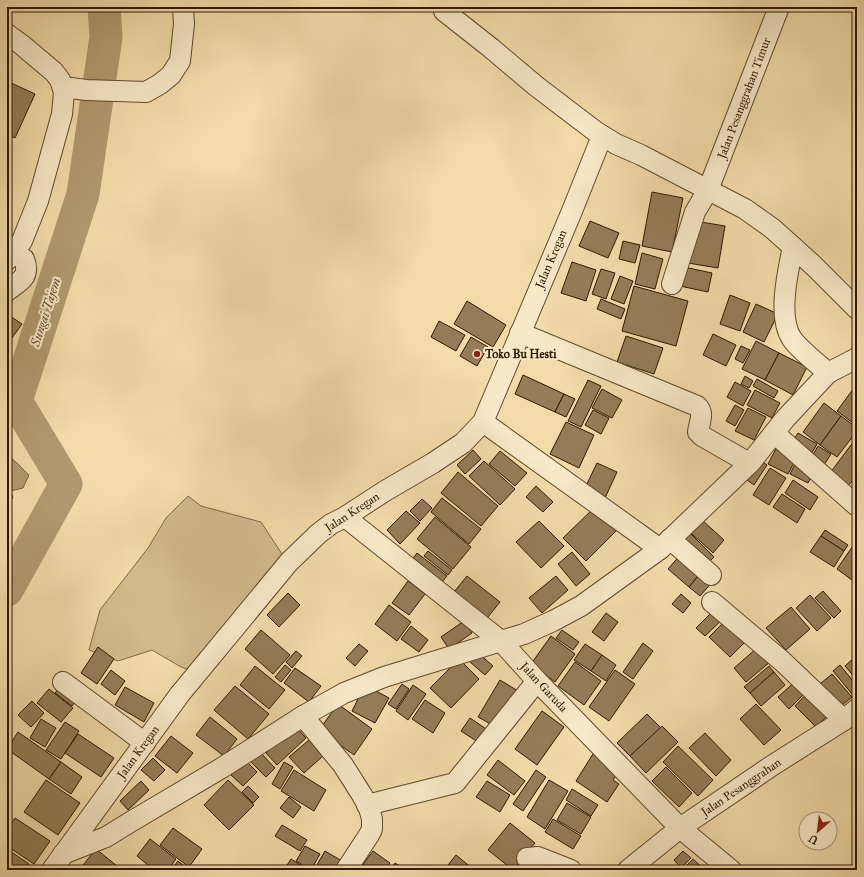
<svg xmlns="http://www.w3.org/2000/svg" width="864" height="877" viewBox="0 0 864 877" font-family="'IM FELL Great Primer',serif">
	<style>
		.green { fill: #d1ba8c; stroke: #806946 }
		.water { fill: #b09970; stroke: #7c6544 }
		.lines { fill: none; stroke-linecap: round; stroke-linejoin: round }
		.river { stroke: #b09970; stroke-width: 33 }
		.building { fill: #947d58; stroke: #2f1801 }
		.minor-casing { stroke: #60492b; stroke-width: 22 }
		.minor { stroke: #f7e8c7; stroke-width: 20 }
		.poi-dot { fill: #8f2418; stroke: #f7e8c7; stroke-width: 1.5 }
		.labels { text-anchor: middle; stroke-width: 4; stroke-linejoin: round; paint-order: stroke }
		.street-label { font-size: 12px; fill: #2f1801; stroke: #f7e8c7 }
		.poi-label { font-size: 12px; font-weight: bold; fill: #2f1801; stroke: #f7e8c7; text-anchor: start }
		.water-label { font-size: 13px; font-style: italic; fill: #634c2d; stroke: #f7e8c7 }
	</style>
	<rect width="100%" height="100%" fill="#f2dba9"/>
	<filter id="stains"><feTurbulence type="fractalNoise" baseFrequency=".005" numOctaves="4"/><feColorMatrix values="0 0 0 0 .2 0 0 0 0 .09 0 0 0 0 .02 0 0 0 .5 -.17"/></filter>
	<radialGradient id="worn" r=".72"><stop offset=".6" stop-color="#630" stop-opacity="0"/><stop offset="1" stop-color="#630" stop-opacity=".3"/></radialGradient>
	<polygon class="green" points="188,496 201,506 261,522 282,554 244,601 230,624 195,672 181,667 152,650 118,661 89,650 100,610 148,548 166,518"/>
	<path class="water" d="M7,456C16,460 22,469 29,475L23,488L11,491L13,498L7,503Z"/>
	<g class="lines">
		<polyline class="river" points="7,590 66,484 16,401 83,194 106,37 104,7"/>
	</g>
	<g class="building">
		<polygon points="9,82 35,94 15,138 7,134 7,87"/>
		<polygon points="652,192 683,198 672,252 642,246"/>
		<polygon points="590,221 619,233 608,258 579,246"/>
		<polygon points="695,221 725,226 718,268 688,263"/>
		<polygon points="623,241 640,245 635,263 619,259"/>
		<polygon points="642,253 663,259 655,289 635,284"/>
		<polygon points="572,262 596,270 586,301 561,293"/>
		<polygon points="684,267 712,273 708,292 680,286"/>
		<polygon points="601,269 615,273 606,299 592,294"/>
		<polygon points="620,276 633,281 624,304 611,299"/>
		<polygon points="634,286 688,301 676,346 622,331"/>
		<polygon points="730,295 750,303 740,331 720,324"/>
		<polygon points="601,299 625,309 621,319 597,309"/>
		<polygon points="467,301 506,325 493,347 454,324"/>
		<polygon points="756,304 778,314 764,342 743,332"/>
		<polygon points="7,314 22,324 7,345"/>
		<polygon points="439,321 465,335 456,351 431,337"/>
		<polygon points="713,334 736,345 726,366 703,355"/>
		<polygon points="626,336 663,348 654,374 617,362"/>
		<polygon points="471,337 488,347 477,366 460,356"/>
		<polygon points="756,341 779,353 765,380 742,369"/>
		<polygon points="741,346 750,350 743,363 735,359"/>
		<polygon points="779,353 807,367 793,395 765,380"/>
		<polygon points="523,375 564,394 555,412 515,394"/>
		<polygon points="745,376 753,381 749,388 741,384"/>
		<polygon points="757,379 778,391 774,398 753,386"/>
		<polygon points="588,380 601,386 581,427 568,421"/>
		<polygon points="735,382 751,391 743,406 727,397"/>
		<polygon points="854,388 857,389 857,426 837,411"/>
		<polygon points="602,389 622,400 612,418 592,408"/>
		<polygon points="755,390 780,403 772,418 747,405"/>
		<polygon points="564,394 575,399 566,417 555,412"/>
		<polygon points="824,403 841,416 820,445 803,432"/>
		<polygon points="735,405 744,410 735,426 726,421"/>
		<polygon points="748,408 766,417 754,440 735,431"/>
		<polygon points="593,410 609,418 601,434 585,425"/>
		<polygon points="841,416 857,428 857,431 837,457 820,445"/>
		<polygon points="566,422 594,435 579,468 550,454"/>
		<polygon points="798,433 817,444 810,456 791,444"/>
		<polygon points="857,437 857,475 848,486 830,473"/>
		<polygon points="778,445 798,455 788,474 768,464"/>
		<polygon points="818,446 831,454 824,465 811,458"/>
		<polygon points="473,450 481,459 465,474 457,465"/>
		<polygon points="500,451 527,473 515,486 489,464"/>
		<polygon points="760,460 767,465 754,485 747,480"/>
		<polygon points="797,460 815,470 808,483 790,474"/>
		<polygon points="484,461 515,489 500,505 469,476"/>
		<polygon points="597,463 617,472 605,498 585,488"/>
		<polygon points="770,468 786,478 769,505 753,495"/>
		<polygon points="458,472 498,506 481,526 441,493"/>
		<polygon points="793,480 818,497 810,510 785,493"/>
		<polygon points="536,486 553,502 543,512 526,497"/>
		<polygon points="782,494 805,509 797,523 773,507"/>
		<polygon points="442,498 481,529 469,544 431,512"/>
		<polygon points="422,499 432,508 420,521 410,511"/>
		<polygon points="595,507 617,530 586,561 563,538"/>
		<polygon points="406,511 420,523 400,544 387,530"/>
		<polygon points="435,517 471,547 453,569 417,539"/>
		<polygon points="702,520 724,540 713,553 691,533"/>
		<polygon points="539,521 564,546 541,568 516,542"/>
		<polygon points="825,530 848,545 844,551 821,536"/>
		<polygon points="689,532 714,557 704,567 679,542"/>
		<polygon points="821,536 844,551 834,567 810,552"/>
		<polygon points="857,540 857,572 852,580 837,569"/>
		<polygon points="428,551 452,570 448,575 424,556"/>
		<polygon points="572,552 590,574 576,586 558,564"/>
		<polygon points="417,553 447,576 437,588 408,565"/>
		<polygon points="682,553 703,570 689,587 668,569"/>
		<polygon points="703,570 714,580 700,596 689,587"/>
		<polygon points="467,576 500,602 487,618 454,592"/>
		<polygon points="556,576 568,590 542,613 529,598"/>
		<polygon points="408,581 425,594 409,615 392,603"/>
		<polygon points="823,591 841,611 834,618 815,598"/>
		<polygon points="288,593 300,605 279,627 267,615"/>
		<polygon points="681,594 691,603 683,613 672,604"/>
		<polygon points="810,595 831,618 817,631 796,608"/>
		<polygon points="389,605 411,622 397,641 375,624"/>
		<polygon points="791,607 810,629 786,650 766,628"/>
		<polygon points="715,609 724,618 705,636 696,628"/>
		<polygon points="606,613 618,622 604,641 592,632"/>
		<polygon points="726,620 747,640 730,657 709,637"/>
		<polygon points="464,621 472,633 449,649 441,637"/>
		<polygon points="411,626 428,640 419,652 401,639"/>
		<polygon points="261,630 290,655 273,674 245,649"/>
		<polygon points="562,630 579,642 573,650 556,638"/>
		<polygon points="551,636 575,654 555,682 531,664"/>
		<polygon points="643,643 653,651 633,679 623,672"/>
		<polygon points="359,644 368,651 355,666 346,658"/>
		<polygon points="585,644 602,655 591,671 574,660"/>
		<polygon points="98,647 114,659 97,684 81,673"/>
		<polygon points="757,648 770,662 746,682 734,668"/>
		<polygon points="296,651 302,656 292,668 286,662"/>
		<polygon points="477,652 493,666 485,675 469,661"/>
		<polygon points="602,655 616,665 606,681 591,671"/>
		<polygon points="855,657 857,660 857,680 845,666"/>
		<polygon points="459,659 479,679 451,708 430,688"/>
		<polygon points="575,662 601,681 584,705 558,686"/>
		<polygon points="285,665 291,670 281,682 275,677"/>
		<polygon points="840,665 857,686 857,690 852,694 833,671"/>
		<polygon points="255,666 285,690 269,709 240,685"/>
		<polygon points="769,666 774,672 750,693 744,687"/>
		<polygon points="295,668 321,686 309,702 284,683"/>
		<polygon points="111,670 125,681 115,695 101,684"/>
		<polygon points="615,670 635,684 609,721 589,707"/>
		<polygon points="774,672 785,685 761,706 750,693"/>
		<polygon points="832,674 852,697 835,711 815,688"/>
		<polygon points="500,680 518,691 496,727 478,717"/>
		<polygon points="797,680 807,691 789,709 778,697"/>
		<polygon points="402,684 409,689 396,709 388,704"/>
		<polygon points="365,685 389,698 375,723 352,711"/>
		<polygon points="413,685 426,694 408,720 396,711"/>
		<polygon points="235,686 269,714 248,739 214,710"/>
		<polygon points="60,687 76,700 72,706 55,693"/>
		<polygon points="125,687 154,703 144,722 115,705"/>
		<polygon points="49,689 73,708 61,722 37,703"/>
		<polygon points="809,691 831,712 816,727 795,706"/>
		<polygon points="425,700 445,713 433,733 412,719"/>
		<polygon points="32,701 44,713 31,727 18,715"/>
		<polygon points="338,704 372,729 354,755 319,730"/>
		<polygon points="756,704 781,730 764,745 740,719"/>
		<polygon points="542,711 564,727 537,765 515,749"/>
		<polygon points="647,714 661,728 630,756 617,743"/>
		<polygon points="210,717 237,739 224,756 196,735"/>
		<polygon points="470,718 492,733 484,746 461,731"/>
		<polygon points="41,719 56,728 45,747 30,738"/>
		<polygon points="65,722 79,731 61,759 46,750"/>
		<polygon points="295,726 306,738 277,765 266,753"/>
		<polygon points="662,726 678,742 646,773 630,756"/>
		<polygon points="18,732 61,762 49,779 7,749"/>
		<polygon points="705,733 731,760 716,776 689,748"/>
		<polygon points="78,734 114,758 101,777 65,753"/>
		<polygon points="171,736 193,753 177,773 155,756"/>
		<polygon points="309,740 323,756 304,773 289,757"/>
		<polygon points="678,746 713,780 698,796 663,762"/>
		<polygon points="258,750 275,768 266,777 249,760"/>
		<polygon points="593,754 619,771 613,780 619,784 607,802 576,781"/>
		<polygon points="153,758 165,770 154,781 141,770"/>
		<polygon points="245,760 257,772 243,786 231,775"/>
		<polygon points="498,760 525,781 514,795 487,775"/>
		<polygon points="61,762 82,777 71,794 49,779"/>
		<polygon points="284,762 293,767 280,789 272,784"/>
		<polygon points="666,767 692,793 679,807 652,781"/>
		<polygon points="294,770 326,790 314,811 281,791"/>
		<polygon points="536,770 546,777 523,811 513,804"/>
		<polygon points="46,780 80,803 58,835 24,812"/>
		<polygon points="228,780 254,805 229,830 204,805"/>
		<polygon points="549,780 568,791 545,829 527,817"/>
		<polygon points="141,781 149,790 128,810 120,801"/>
		<polygon points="487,781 510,795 500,812 476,797"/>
		<polygon points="248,786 259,797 253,803 242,792"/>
		<polygon points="572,789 598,805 591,816 566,800"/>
		<polygon points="289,797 301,807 293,818 280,808"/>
		<polygon points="567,803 591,817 581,834 557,820"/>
		<polygon points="15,818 50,841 34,864 7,846 7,830"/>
		<polygon points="553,819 581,836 573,849 545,832"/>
		<polygon points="510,823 535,843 513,870 488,850"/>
		<polygon points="282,825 307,840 300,851 275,836"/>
		<polygon points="173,828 202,849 189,867 160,845"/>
		<polygon points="150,839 176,859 168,870 154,870 137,856"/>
		<polygon points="305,846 320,854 311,870 296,861"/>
		<polygon points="7,849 29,864 25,870 7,870"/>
		<polygon points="96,849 122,870 79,870"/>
		<polygon points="325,851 342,861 336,870 314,870"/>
		<polygon points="373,851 390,863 385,870 359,870"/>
		<polygon points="683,851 691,858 681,868 674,860"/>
		<polygon points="456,855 473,869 472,870 444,870"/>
		<polygon points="291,859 308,870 284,870"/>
		<polygon points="693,859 705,870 682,870"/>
		<polygon points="178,861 188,869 188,870 171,870"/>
		<polygon points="395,863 406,870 391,870"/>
	</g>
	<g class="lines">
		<defs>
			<g id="minor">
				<polyline points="447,7 444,11 491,48 536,86 595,131 616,144 641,155 745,209 773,229 793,247 814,266 857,309"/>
				<polyline points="7,34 22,45 54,72 60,80 64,92 62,114 38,201 22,241 7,260"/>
				<polyline points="63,87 86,90 146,92 160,84 171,75 180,61 184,24 183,7"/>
				<path d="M793,247C788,271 777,317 792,339C799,349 818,364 828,373"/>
				<polyline points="672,284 695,212 708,190 779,7"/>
				<path d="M7,291C20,281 31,277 24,259L13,253"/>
				<path d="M520,333L697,406C705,413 699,423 698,432L702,436L749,463"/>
				<polyline points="483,422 660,549"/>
				<polyline points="774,433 857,506"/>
				<polyline points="345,517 501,641 537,681 680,828 731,870"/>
				<polyline points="670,539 711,575"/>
				<polyline points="712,602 782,661 844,720"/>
				<polyline points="63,682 145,743"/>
				<polyline points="303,716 343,765 362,795 369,808 372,819 372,829 369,835 346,870"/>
				<polyline points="367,805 455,783 537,681"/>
				<polyline points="63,854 106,837 132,821 220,769 303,716 344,693 384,677 524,634 553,621 581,606 660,549 751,462 785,419 828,373 857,358"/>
				<polyline points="527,858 538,857 571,870"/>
				<polyline points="52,870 180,694 289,562 318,534 331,524 345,517 385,491 433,463 463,443 483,422 572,211 602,136"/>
				<polyline points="628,870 680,828 773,765 844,720 857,709"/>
			</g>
		</defs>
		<use href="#minor" class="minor-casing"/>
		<use href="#minor" class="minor"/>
	</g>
	<circle class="poi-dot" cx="477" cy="354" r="4"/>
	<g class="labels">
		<g class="street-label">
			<text transform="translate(744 98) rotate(-69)" y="4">Jalan Pesanggrahan Timur</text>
			<text transform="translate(551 259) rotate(-67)" y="4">Jalan Kregan</text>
			<text transform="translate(352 512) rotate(-33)" y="4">Jalan Kregan</text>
			<text transform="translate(544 687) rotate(47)" y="4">Jalan Garuda</text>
			<text transform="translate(138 752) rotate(-54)" y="4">Jalan Kregan</text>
			<text transform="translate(741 787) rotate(-34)" y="4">Jalan Pesanggrahan</text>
		</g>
		<g class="poi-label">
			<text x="485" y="358">Toko Bu Hesti</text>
		</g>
		<g class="water-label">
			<text transform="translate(45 312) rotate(-72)" y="5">Sungai Tajem</text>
		</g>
	</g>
	<rect width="864" height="877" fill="none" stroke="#f2dba9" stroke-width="24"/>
	<rect x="8" y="8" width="848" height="861" fill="none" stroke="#2f1801" stroke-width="2"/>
	<rect x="12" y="12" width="840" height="853" fill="none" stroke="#2f1801"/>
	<g transform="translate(818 831) rotate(208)"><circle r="19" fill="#f7e8c7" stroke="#a79578"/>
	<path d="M0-3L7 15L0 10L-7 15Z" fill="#8f2418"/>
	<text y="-6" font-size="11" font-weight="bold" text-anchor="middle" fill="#2f1801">U</text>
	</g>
	<rect width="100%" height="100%" filter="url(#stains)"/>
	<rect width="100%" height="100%" fill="url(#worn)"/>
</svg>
